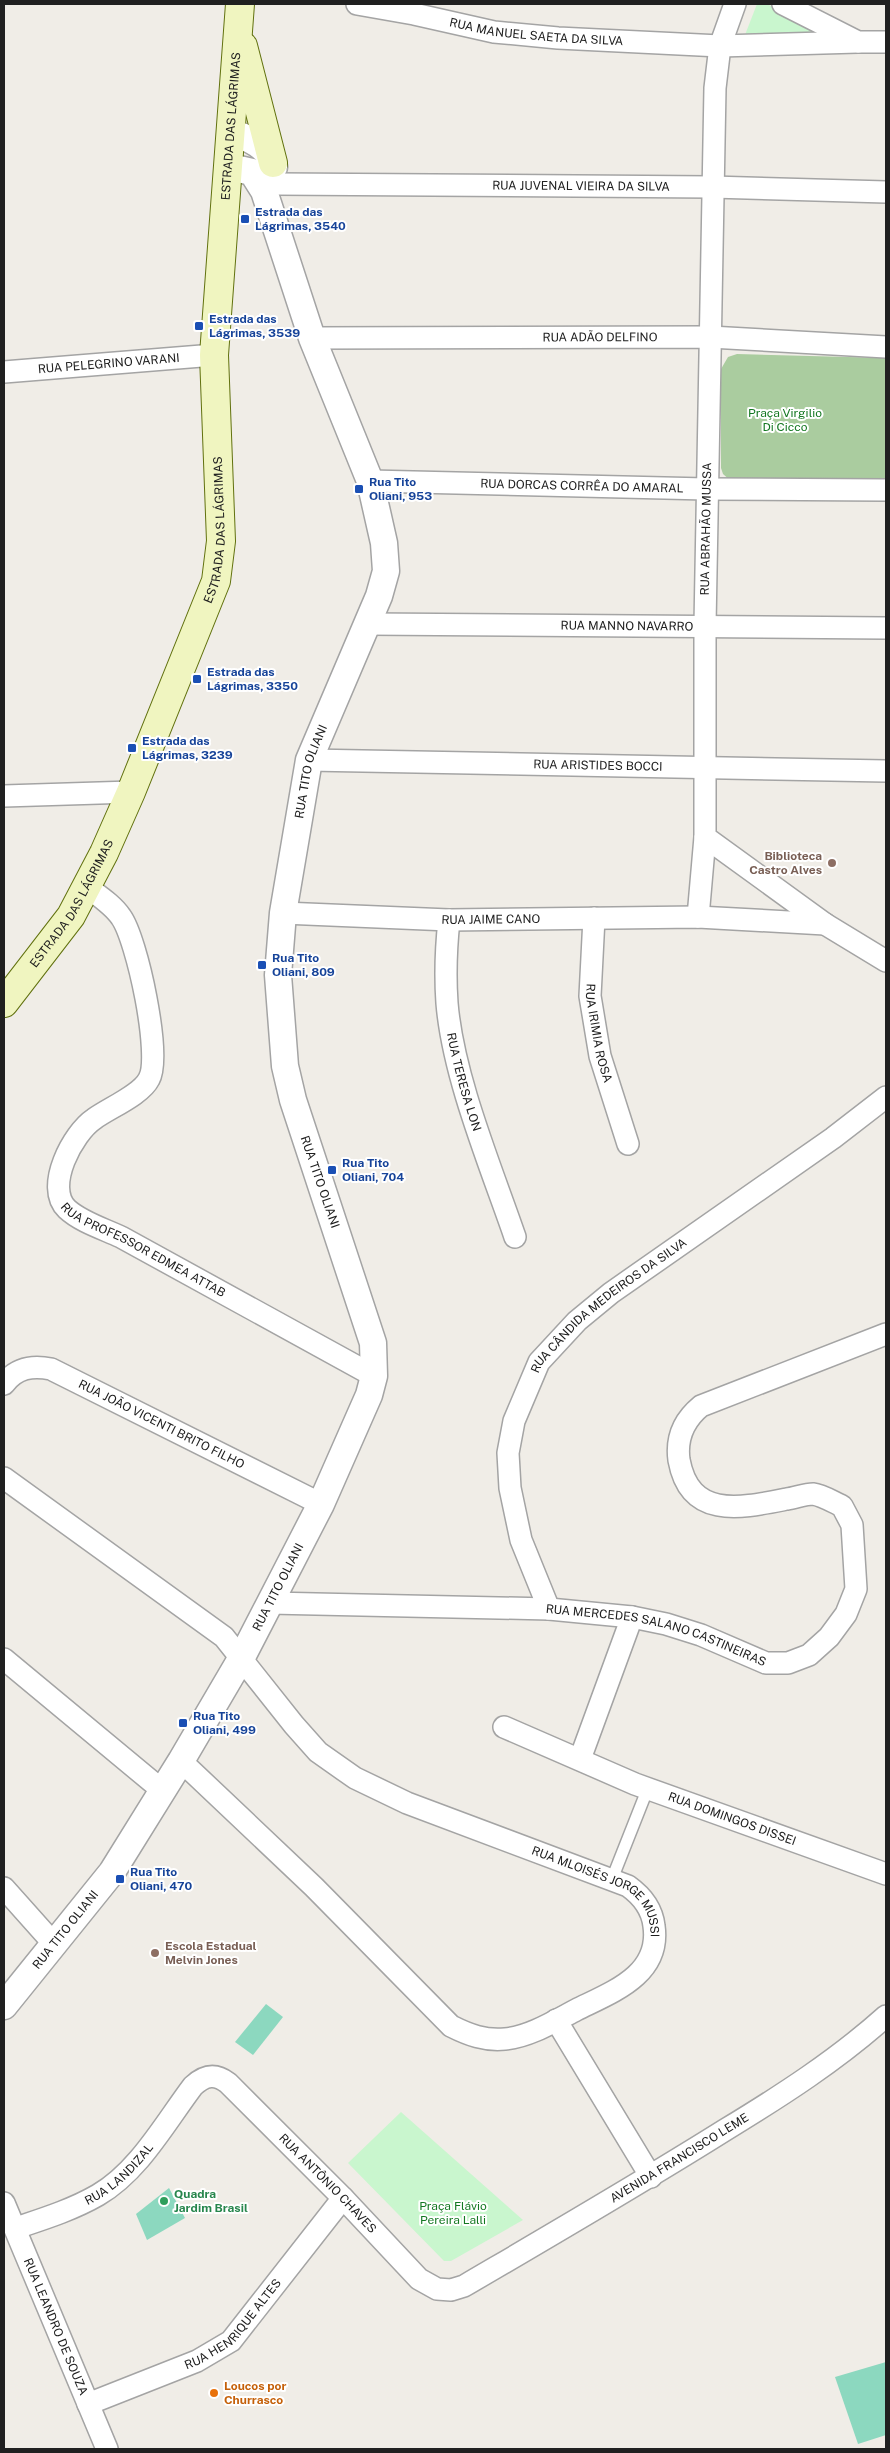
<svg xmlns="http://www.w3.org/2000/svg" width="890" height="2453" viewBox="0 0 890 2453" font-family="'Public Sans',sans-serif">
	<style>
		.forest { fill: #aacc9f }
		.park { fill: #c9f6ce }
		.pitch { fill: #8cd8bf }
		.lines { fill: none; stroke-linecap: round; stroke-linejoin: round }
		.service-casing { stroke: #a4a4a4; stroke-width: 14 }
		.minor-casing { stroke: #a4a4a4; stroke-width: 24 }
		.tertiary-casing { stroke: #a4a4a4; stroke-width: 29 }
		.secondary-casing { stroke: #61710e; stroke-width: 30 }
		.service { stroke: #fff; stroke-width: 11 }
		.minor { stroke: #fff; stroke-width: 21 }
		.tertiary { stroke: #fff; stroke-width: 26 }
		.secondary { stroke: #f0f5c0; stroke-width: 28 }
		.transit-dot { fill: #1a4fb4; stroke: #fff; stroke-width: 2 }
		.education-dot { fill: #8d6e63; stroke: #fff; stroke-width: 2 }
		.leisure-dot { fill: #2e9e5b; stroke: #fff; stroke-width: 2 }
		.food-dot { fill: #e8710a; stroke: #fff; stroke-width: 2 }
		.labels { text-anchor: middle; stroke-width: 4; stroke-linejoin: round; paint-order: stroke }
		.street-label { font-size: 12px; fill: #202020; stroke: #fff }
		.transit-label { font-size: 12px; font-weight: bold; fill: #164399; stroke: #fff; text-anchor: start }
		.park-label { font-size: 12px; fill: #147822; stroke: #fff }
		.education-label { font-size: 12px; font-weight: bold; fill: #785e54; stroke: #fff; text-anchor: end }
		.leisure-label { font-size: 12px; font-weight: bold; fill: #27864d; stroke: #fff; text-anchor: start }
		.food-label { font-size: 12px; font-weight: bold; fill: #c56008; stroke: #fff; text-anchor: start }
	</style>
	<rect width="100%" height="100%" fill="#f0ede7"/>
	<polygon class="forest" points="737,354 886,358 886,482 732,482 723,474 721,468 721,369 728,357"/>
	<g class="park">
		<polygon points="757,4 767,4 837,40 743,40"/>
		<polygon points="401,2112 523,2220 451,2261 444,2261 348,2163"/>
	</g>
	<g class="pitch">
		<polygon points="266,2004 283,2017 253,2055 235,2042"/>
		<polygon points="169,2188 185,2218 147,2240 136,2214"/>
		<polygon points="886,2362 886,2435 858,2444 835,2377"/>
	</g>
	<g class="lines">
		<defs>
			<polyline id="service" points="612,1879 648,1788"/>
			<g id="minor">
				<path id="s1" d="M357,4L414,14L494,32L558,38L720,46L858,42"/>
				<polyline points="735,4 720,46 715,88 705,625 705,837 825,924 886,961"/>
				<polyline points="783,4 858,42 886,42"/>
				<path id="s2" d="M276,184L712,187L886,192"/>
				<path id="s3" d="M312,338L710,337L886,347"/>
				<path id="s4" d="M4,372L214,355"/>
				<path id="s5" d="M370,481L706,489L886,490"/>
				<path id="s6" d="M367,624L886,628"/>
				<path id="s7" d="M309,760L886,771"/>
				<polyline points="4,796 131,792"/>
				<path id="s8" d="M87,887C99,896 113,905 121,917C137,939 162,1056 149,1079C141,1095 109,1108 94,1119C73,1133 44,1187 67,1209C81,1222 104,1229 121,1237L374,1376"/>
				<path id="s9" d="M283,913L449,920L698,917L825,924"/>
				<polyline points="698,917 705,837"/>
				<path id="s10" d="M594,918L590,996L600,1056L628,1144"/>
				<path id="s11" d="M449,920C446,948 445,975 447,1003C453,1077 491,1167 515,1237"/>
				<path id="s12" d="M4,1384C16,1368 32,1365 51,1369L321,1504"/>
				<path id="s13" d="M4,1478L224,1637L294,1725L318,1752L355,1778L407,1803L628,1886C642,1896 652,1908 654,1926C661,1975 612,1992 576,2010C555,2021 529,2037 505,2039C485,2041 469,2035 451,2026L314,1887L181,1761"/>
				<path id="s14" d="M270,1603L549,1609L632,1617L666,1624L701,1635L766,1663H788L809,1655L829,1637L846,1614L856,1589L852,1525L842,1506C833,1502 822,1495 813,1494C805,1494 795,1498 787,1499C741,1508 690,1520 679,1460C676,1438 684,1420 701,1406L886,1334"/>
				<path id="s15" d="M549,1609L521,1540L510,1488L508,1453L514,1421L539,1362L577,1321L611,1293L833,1138L886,1097"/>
				<polyline points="4,1659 163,1791"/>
				<path id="s16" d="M504,1727L635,1784L886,1874"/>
				<polyline points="580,1759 632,1617"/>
				<polyline points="4,1888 54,1944"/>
				<polyline points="556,2020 651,2177"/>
				<path id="s17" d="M4,2203L107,2449"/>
				<path id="s18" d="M16,2228C43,2219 72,2210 98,2195C139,2171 165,2123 193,2086C205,2075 215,2073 228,2083L343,2198L419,2279L437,2289L451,2290L464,2286C551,2235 639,2184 725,2130C781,2096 837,2060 886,2016"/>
				<path id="s19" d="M88,2404L197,2361L231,2341L343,2198"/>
			</g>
			<g id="tertiary">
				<path d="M231,133C248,137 270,147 274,167"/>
				<path id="s20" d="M4,2006L112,1872L181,1761L242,1657L321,1504L369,1395L374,1376L373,1343L293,1100L285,1066L278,975L283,913L309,760L379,596L386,571L384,543L370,481L312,338L264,191L252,172L230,167"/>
			</g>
			<g id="secondary">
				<polyline points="243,46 273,163"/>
				<path id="s21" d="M4,1003L71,916L104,853L131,792L216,581L221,541L214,355L240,4"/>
			</g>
		</defs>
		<use href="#service" class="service-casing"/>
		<use href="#minor" class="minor-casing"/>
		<use href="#tertiary" class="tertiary-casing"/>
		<use href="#secondary" class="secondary-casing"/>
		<use href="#service" class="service"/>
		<use href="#minor" class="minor"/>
		<use href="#tertiary" class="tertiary"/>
		<use href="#secondary" class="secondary"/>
	</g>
	<g class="transit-dot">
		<rect x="240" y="214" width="10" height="10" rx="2.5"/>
		<rect x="194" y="321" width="10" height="10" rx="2.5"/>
		<rect x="354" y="484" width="10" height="10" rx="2.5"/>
		<rect x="192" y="674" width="10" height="10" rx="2.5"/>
		<rect x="127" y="743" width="10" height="10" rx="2.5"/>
		<rect x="257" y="960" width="10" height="10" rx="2.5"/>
		<rect x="327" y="1165" width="10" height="10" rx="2.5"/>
		<rect x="178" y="1718" width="10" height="10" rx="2.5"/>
		<rect x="115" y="1874" width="10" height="10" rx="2.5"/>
	</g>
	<g class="education-dot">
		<circle cx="832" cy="863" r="5"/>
		<circle cx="155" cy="1953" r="5"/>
	</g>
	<circle class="leisure-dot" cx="164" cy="2201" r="5"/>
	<circle class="food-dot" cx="214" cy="2393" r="5"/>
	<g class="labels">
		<g class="street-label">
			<text dy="4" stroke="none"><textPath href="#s1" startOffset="182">RUA MANUEL SAETA DA SILVA</textPath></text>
			<text dy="4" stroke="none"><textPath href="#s21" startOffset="931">ESTRADA DAS LÁGRIMAS</textPath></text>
			<text dy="4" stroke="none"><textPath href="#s2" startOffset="305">RUA JUVENAL VIEIRA DA SILVA</textPath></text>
			<text dy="4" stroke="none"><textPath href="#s3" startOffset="288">RUA ADÃO DELFINO</textPath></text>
			<text dy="4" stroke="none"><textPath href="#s4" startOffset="105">RUA PELEGRINO VARANI</textPath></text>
			<text dy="4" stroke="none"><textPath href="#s5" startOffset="212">RUA DORCAS CORRÊA DO AMARAL</textPath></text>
			<text dy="4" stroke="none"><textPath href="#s21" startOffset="526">ESTRADA DAS LÁGRIMAS</textPath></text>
			<text transform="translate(706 529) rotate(-89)" y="4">RUA ABRAHÃO MUSSA</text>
			<text dy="4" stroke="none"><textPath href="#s6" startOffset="260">RUA MANNO NAVARRO</textPath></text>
			<text dy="4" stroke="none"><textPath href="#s7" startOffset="289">RUA ARISTIDES BOCCI</textPath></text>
			<text dy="4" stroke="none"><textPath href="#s20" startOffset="1356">RUA TITO OLIANI</textPath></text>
			<text dy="4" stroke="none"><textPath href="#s21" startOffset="121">ESTRADA DAS LÁGRIMAS</textPath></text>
			<text dy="4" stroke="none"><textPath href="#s9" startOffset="208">RUA JAIME CANO</textPath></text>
			<text dy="4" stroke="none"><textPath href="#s10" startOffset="116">RUA IRIMIA ROSA</textPath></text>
			<text dy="4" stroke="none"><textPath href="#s11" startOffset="164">RUA TERESA LON</textPath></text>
			<text transform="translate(320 1182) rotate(71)" y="4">RUA TITO OLIANI</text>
			<text dy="4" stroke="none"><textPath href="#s8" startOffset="471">RUA PROFESSOR EDMEA ATTAB</textPath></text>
			<text dy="4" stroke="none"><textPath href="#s15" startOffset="349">RUA CÂNDIDA MEDEIROS DA SILVA</textPath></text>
			<text dy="4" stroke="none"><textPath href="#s12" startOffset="176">RUA JOÃO VICENTI BRITO FILHO</textPath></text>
			<text dy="4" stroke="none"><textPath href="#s20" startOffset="502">RUA TITO OLIANI</textPath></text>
			<text dy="4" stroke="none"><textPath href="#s14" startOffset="390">RUA MERCEDES SALANO CASTINEIRAS</textPath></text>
			<text dy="4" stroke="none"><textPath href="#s16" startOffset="246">RUA DOMINGOS DISSEI</textPath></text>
			<text dy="4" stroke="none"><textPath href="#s13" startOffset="738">RUA MLOISÉS JORGE MUSSI</textPath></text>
			<text dy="4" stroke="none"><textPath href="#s20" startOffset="98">RUA TITO OLIANI</textPath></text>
			<text dy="4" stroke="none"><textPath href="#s18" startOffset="846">AVENIDA FRANCISCO LEME</textPath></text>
			<text dy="4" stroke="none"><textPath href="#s18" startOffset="118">RUA LANDIZAL</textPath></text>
			<text dy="4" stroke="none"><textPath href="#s18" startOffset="415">RUA ANTÔNIO CHAVES</textPath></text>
			<text dy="4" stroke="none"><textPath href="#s19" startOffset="169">RUA HENRIQUE ALTES</textPath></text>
			<text dy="4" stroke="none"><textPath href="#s17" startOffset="134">RUA LEANDRO DE SOUZA</textPath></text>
		</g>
		<g class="transit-label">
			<text x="255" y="216">Estrada das<tspan x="255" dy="14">Lágrimas, 3540</tspan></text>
			<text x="209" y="323">Estrada das<tspan x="209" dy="14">Lágrimas, 3539</tspan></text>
			<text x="369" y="486">Rua Tito<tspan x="369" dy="14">Oliani, 953</tspan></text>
			<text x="207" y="676">Estrada das<tspan x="207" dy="14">Lágrimas, 3350</tspan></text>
			<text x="142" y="745">Estrada das<tspan x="142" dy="14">Lágrimas, 3239</tspan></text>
			<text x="272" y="962">Rua Tito<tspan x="272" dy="14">Oliani, 809</tspan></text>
			<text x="342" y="1167">Rua Tito<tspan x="342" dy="14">Oliani, 704</tspan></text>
			<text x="193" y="1720">Rua Tito<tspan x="193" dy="14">Oliani, 499</tspan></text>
			<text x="130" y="1876">Rua Tito<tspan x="130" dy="14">Oliani, 470</tspan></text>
		</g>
		<g class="park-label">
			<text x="785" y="417">Praça Virgilio<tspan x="785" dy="14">Di Cicco</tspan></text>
			<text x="453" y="2210">Praça Flávio<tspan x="453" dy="14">Pereira Lalli</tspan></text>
		</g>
		<g class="education-label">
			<text x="822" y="860">Biblioteca<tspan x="822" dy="14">Castro Alves</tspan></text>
			<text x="165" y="1950" text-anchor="start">Escola Estadual<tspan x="165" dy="14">Melvin Jones</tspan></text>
		</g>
		<g class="leisure-label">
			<text x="174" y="2198">Quadra<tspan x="174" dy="14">Jardim Brasil</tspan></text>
		</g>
		<g class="food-label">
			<text x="224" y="2390">Loucos por<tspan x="224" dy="14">Churrasco</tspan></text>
		</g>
	</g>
	<rect width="890" height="2453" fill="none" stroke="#202020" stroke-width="10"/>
</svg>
